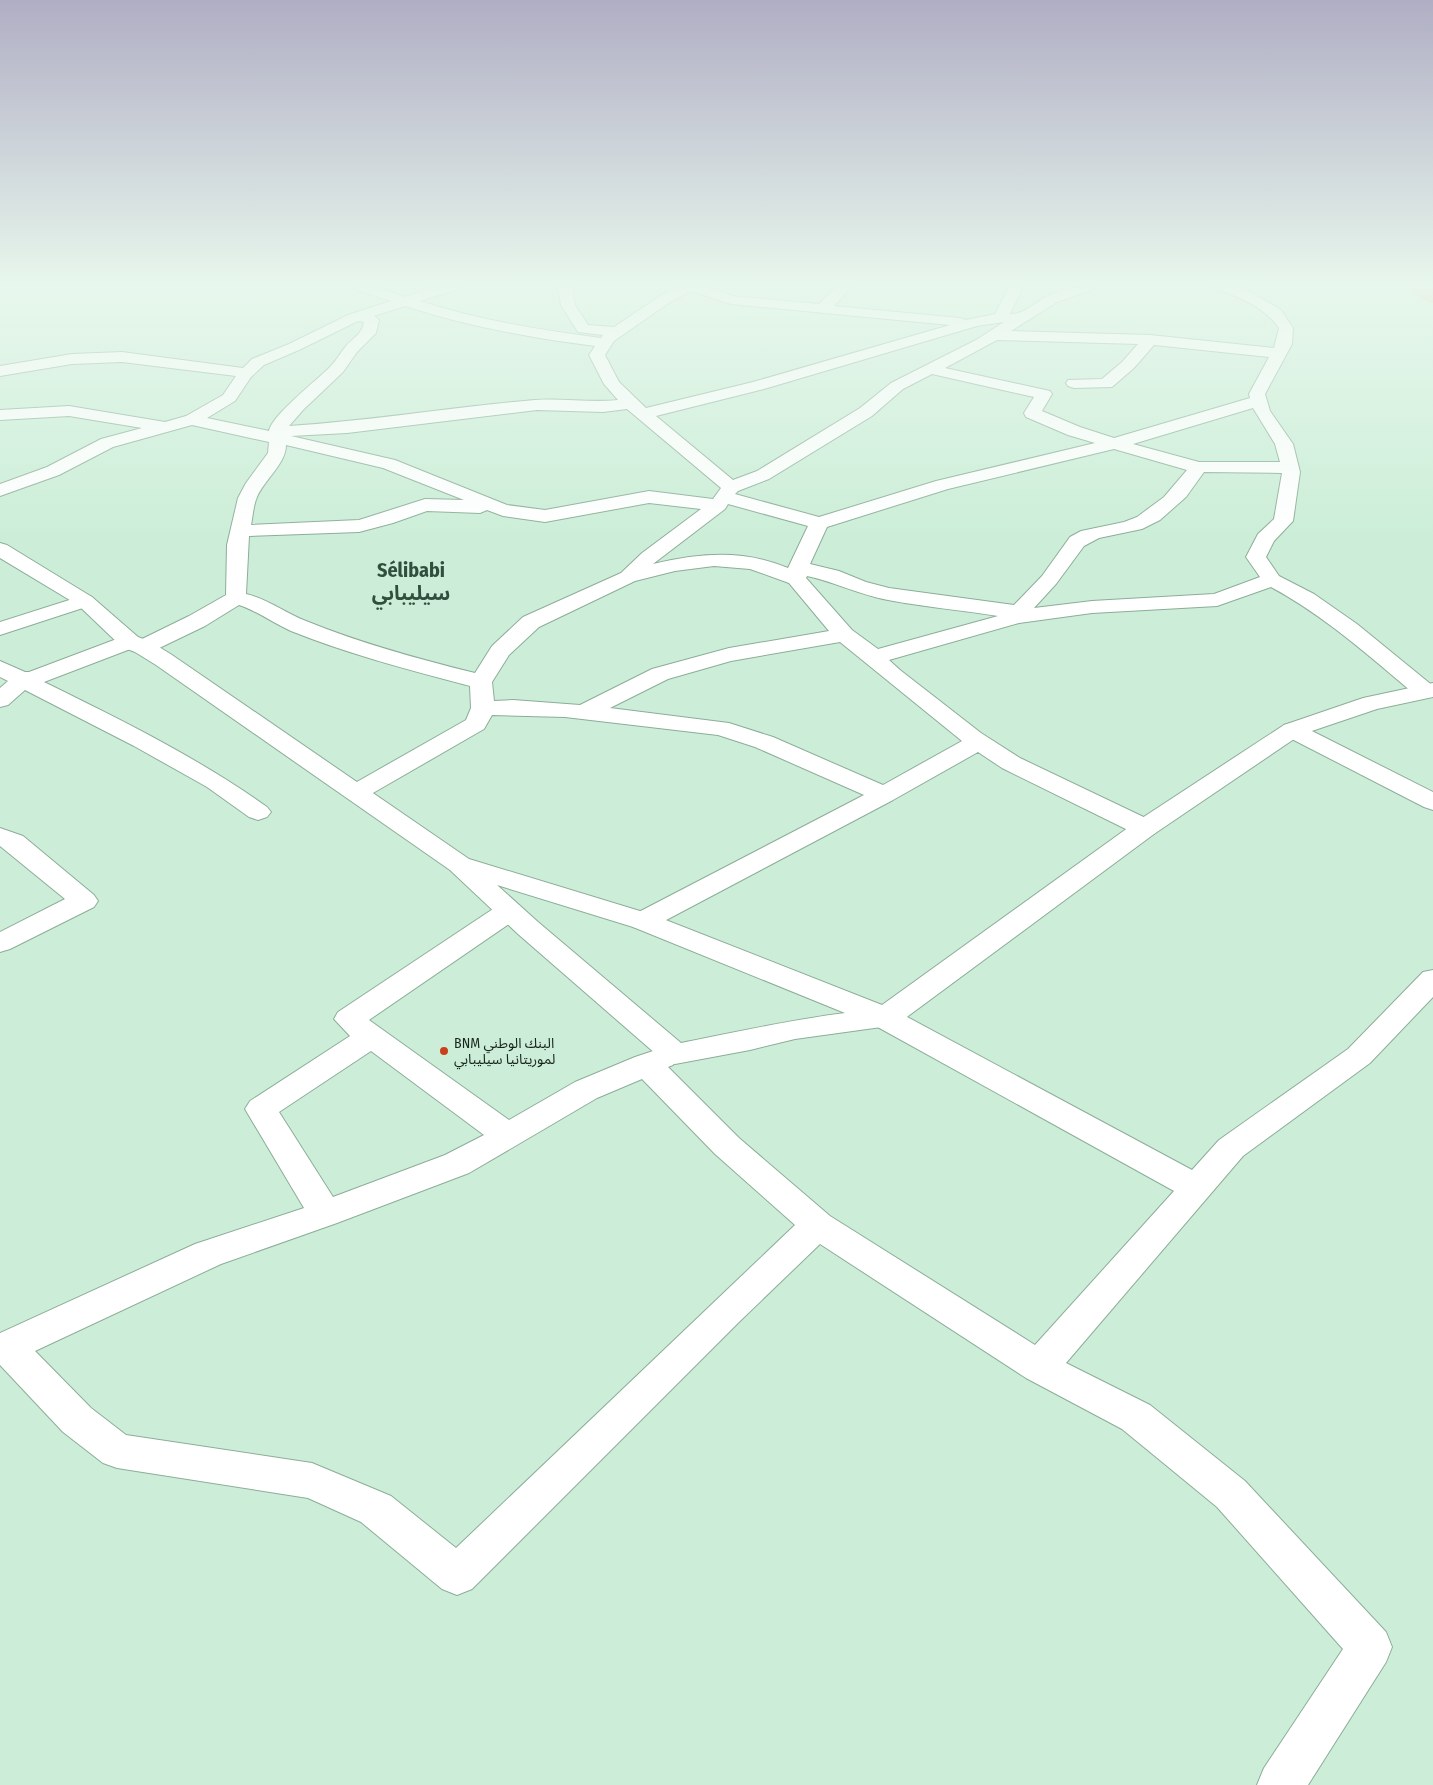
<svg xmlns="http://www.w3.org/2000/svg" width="1433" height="1785" viewBox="0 0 1433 1785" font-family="'Fira Sans Condensed','Noto Sans Arabic',sans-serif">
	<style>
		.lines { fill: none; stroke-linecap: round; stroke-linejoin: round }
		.river { fill: #fca58d; fill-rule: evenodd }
		.minor-casing { stroke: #8cad98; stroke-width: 2 }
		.tertiary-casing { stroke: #8cad98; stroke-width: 2 }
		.minor { fill: #fff; fill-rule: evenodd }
		.tertiary { fill: #fff; fill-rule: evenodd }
		.poi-dot { fill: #ca4119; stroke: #cceed8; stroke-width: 2 }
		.labels { text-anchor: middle; stroke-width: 4; stroke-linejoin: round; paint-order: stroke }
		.poi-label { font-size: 14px; fill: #18251d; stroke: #cceed8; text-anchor: start }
		.far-town-label { font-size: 20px; font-weight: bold; fill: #314f3d; stroke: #cceed8 }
	</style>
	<rect width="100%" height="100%" fill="#cceed8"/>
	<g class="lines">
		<path class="river" d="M1409,287H1433V303C1423,300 1415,296 1409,287Z"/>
		<defs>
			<g id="minor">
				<path d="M355,287H377L405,297L435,287H457L455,290L420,301C478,320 540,330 601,338L603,335L578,332L561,305L558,287H572L575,305L588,325L614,327L660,296L677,287H707L733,296L819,304L836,287H851L834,306L960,318L966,320L995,314L1009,287H1023L1010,314C1023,315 1034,303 1046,297C1061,289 1076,287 1093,287L1091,290L1057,302L1011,331L1150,335L1274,348L1279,328C1265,308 1241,297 1218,290L1216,287H1239L1247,290L1281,310L1293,328L1292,344L1265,394L1270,411L1293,444L1300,472L1293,521L1274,541L1266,557L1279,576L1314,594L1357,624L1433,686V696L1425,698L1417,696C1370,657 1325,616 1271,587L1217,606L1092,613L1019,623L889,660L900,670L981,733L1020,758L1154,822L1158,828L1154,834L1145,836L1136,834L1002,768L978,752L893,800L653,927L643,929L633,927L629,921L633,915L864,795L755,747L718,735L565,717L492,715L484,729L366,797L357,800L348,797L344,792L348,787L466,720L471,708L470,686C410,670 348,654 291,631C273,623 257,611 239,605L205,626L151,652L143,654L135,652L133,648L44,682C121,720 197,757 267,807L271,812L267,817L258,820L249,817L207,787L134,746L25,690L8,705L0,707V688L8,681L0,677V661L25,672H29L122,637L130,635L138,637L140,640L189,616L226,595L227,545L238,498L246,483L268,453L269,442L192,425L113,447L59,475L0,496V484L47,467L101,439L142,428L69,416L0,420V410L69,406L165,422L186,416L223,395L236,376L122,362L72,364L0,376V366L72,354L122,352L243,368L252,359L289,344L348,315L391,301L357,290ZM691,291L731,304L950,325L753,382L646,408L619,382L605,355L614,341L670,302ZM405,306C466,326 532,338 595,346L589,355L604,384L618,400C591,403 563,398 535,400C453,407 371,421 289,426L303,410L343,372L357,352L376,333L379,320L374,316ZM358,321L364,322C363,333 353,338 346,346C340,353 336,361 330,367C317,380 271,416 269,431L207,418L235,401L251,377L264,365L299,350ZM1004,322L976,340L891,383L860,408L757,471L733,480L656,416L764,389L977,326ZM997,340L1138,344L1122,362L1102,379L1068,380L1066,383L1068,386L1074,388L1112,387L1134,368L1154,345L1269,357L1249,394L1250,398L1114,438L1080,427L1042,411L1052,394L1050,391L945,368ZM932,374L1034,397L1024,413L1026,417L1068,435L1095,443L936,481L819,517L735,494L738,491L769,479L872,416L903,389ZM1253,408L1275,444L1280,462H1199L1133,444ZM627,409L721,488L713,499L649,491L545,510L507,505L395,460L291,436L347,433L537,410L603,412ZM286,445L383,468L464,500L425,499L359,520L251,525C253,516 253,506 257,497C264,480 286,464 286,445ZM1114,449L1187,470L1164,497L1137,517L1124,522L1081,531L1070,537L1042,576L1014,605L889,588L866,582L839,571L810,564L827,527L948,489ZM1204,472L1282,473L1274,519L1258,534L1246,557L1260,577L1214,594L1092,601L1034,608L1056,584L1084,546L1099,538L1142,529L1160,520L1186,497ZM649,503L701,509L642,553L621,573L523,617L492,646L475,673C418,659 360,643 306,621C285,613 268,599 246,594L249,536L359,532L393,523L427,511L480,513L487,510L503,516L545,522ZM728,504L808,526L788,568C743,549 699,553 653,564L725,509ZM714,566L750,569L789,583L829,631L729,648L652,669L580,705L513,700L494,701L492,682L509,655L539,627L635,581L675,571ZM807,576C835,582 860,595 888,600C924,607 962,610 998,616L878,649L852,630L806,578ZM840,642L962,741L883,785L773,737L729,723L610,708L668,679L731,661Z"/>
				<polygon points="85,595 92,597 95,601 92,605 0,635 0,622"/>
				<polygon points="1292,723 1300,725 1433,792 1433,810 1424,807 1284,735 1280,730 1284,725"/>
				<polygon points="0,828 23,836 94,895 98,901 94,907 10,949 0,952 0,932 65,899 0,846"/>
				<path d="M509,903L519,905L523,911L519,917L369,1020L509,1120L575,1082L635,1057L662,1048L673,1051L678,1058L673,1065L668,1067L739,1138L830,1216L1035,1345L1174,1191L874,1025L870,1018L874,1011L885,1008L896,1011L1192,1170L1219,1140L1348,1049L1423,972L1433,970V997L1370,1063L1243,1156L1066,1363L1150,1405L1245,1481L1386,1632L1392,1647L1386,1662L1308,1785H1257L1264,1768L1343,1649L1217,1507L1122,1429L1026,1378L820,1244L739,1322L472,1589L457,1595L442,1589L361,1522L308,1498L117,1468L103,1463L63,1432L0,1365V1333L195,1244L304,1208L245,1109L250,1101L350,1036L334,1019L338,1012L499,905ZM371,1051L484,1135L445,1155L333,1197L279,1112ZM642,1079L715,1154L795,1225L456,1548L391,1496L312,1463L126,1435L91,1408L35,1351L221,1264L337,1223L469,1173L597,1098Z"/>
			</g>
			<path id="tertiary" d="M0,543L7,545L92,597L138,637L151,642L172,655L469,859L653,915L882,1005L1136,822L1284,725L1363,698L1433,683V697L1377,709L1300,735L1154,834L896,1025L795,1039L750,1050L675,1064L664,1061L518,934L450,870L156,665L135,652L122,647L78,605L0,558ZM497,885L633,927L845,1013C790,1020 736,1032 681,1043L538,922Z"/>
		</defs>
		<use href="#minor" class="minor-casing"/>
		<use href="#tertiary" class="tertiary-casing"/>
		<use href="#minor" class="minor"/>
		<use href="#tertiary" class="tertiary"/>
	</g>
	<linearGradient id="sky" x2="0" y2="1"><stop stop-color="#b0aec4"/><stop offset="0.53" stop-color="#e8f7ed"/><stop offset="1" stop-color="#e8f7ed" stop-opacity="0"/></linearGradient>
	<rect width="1433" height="537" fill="url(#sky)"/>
	<circle class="poi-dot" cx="444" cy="1051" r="5"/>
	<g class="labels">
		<g class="poi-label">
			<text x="454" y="1048">BNM البنك الوطني<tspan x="454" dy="16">لموريتانيا سيليبابي</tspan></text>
		</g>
		<g class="far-town-label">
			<text x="411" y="577">Sélibabi<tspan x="411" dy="23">سيليبابي</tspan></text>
		</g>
	</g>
</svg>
